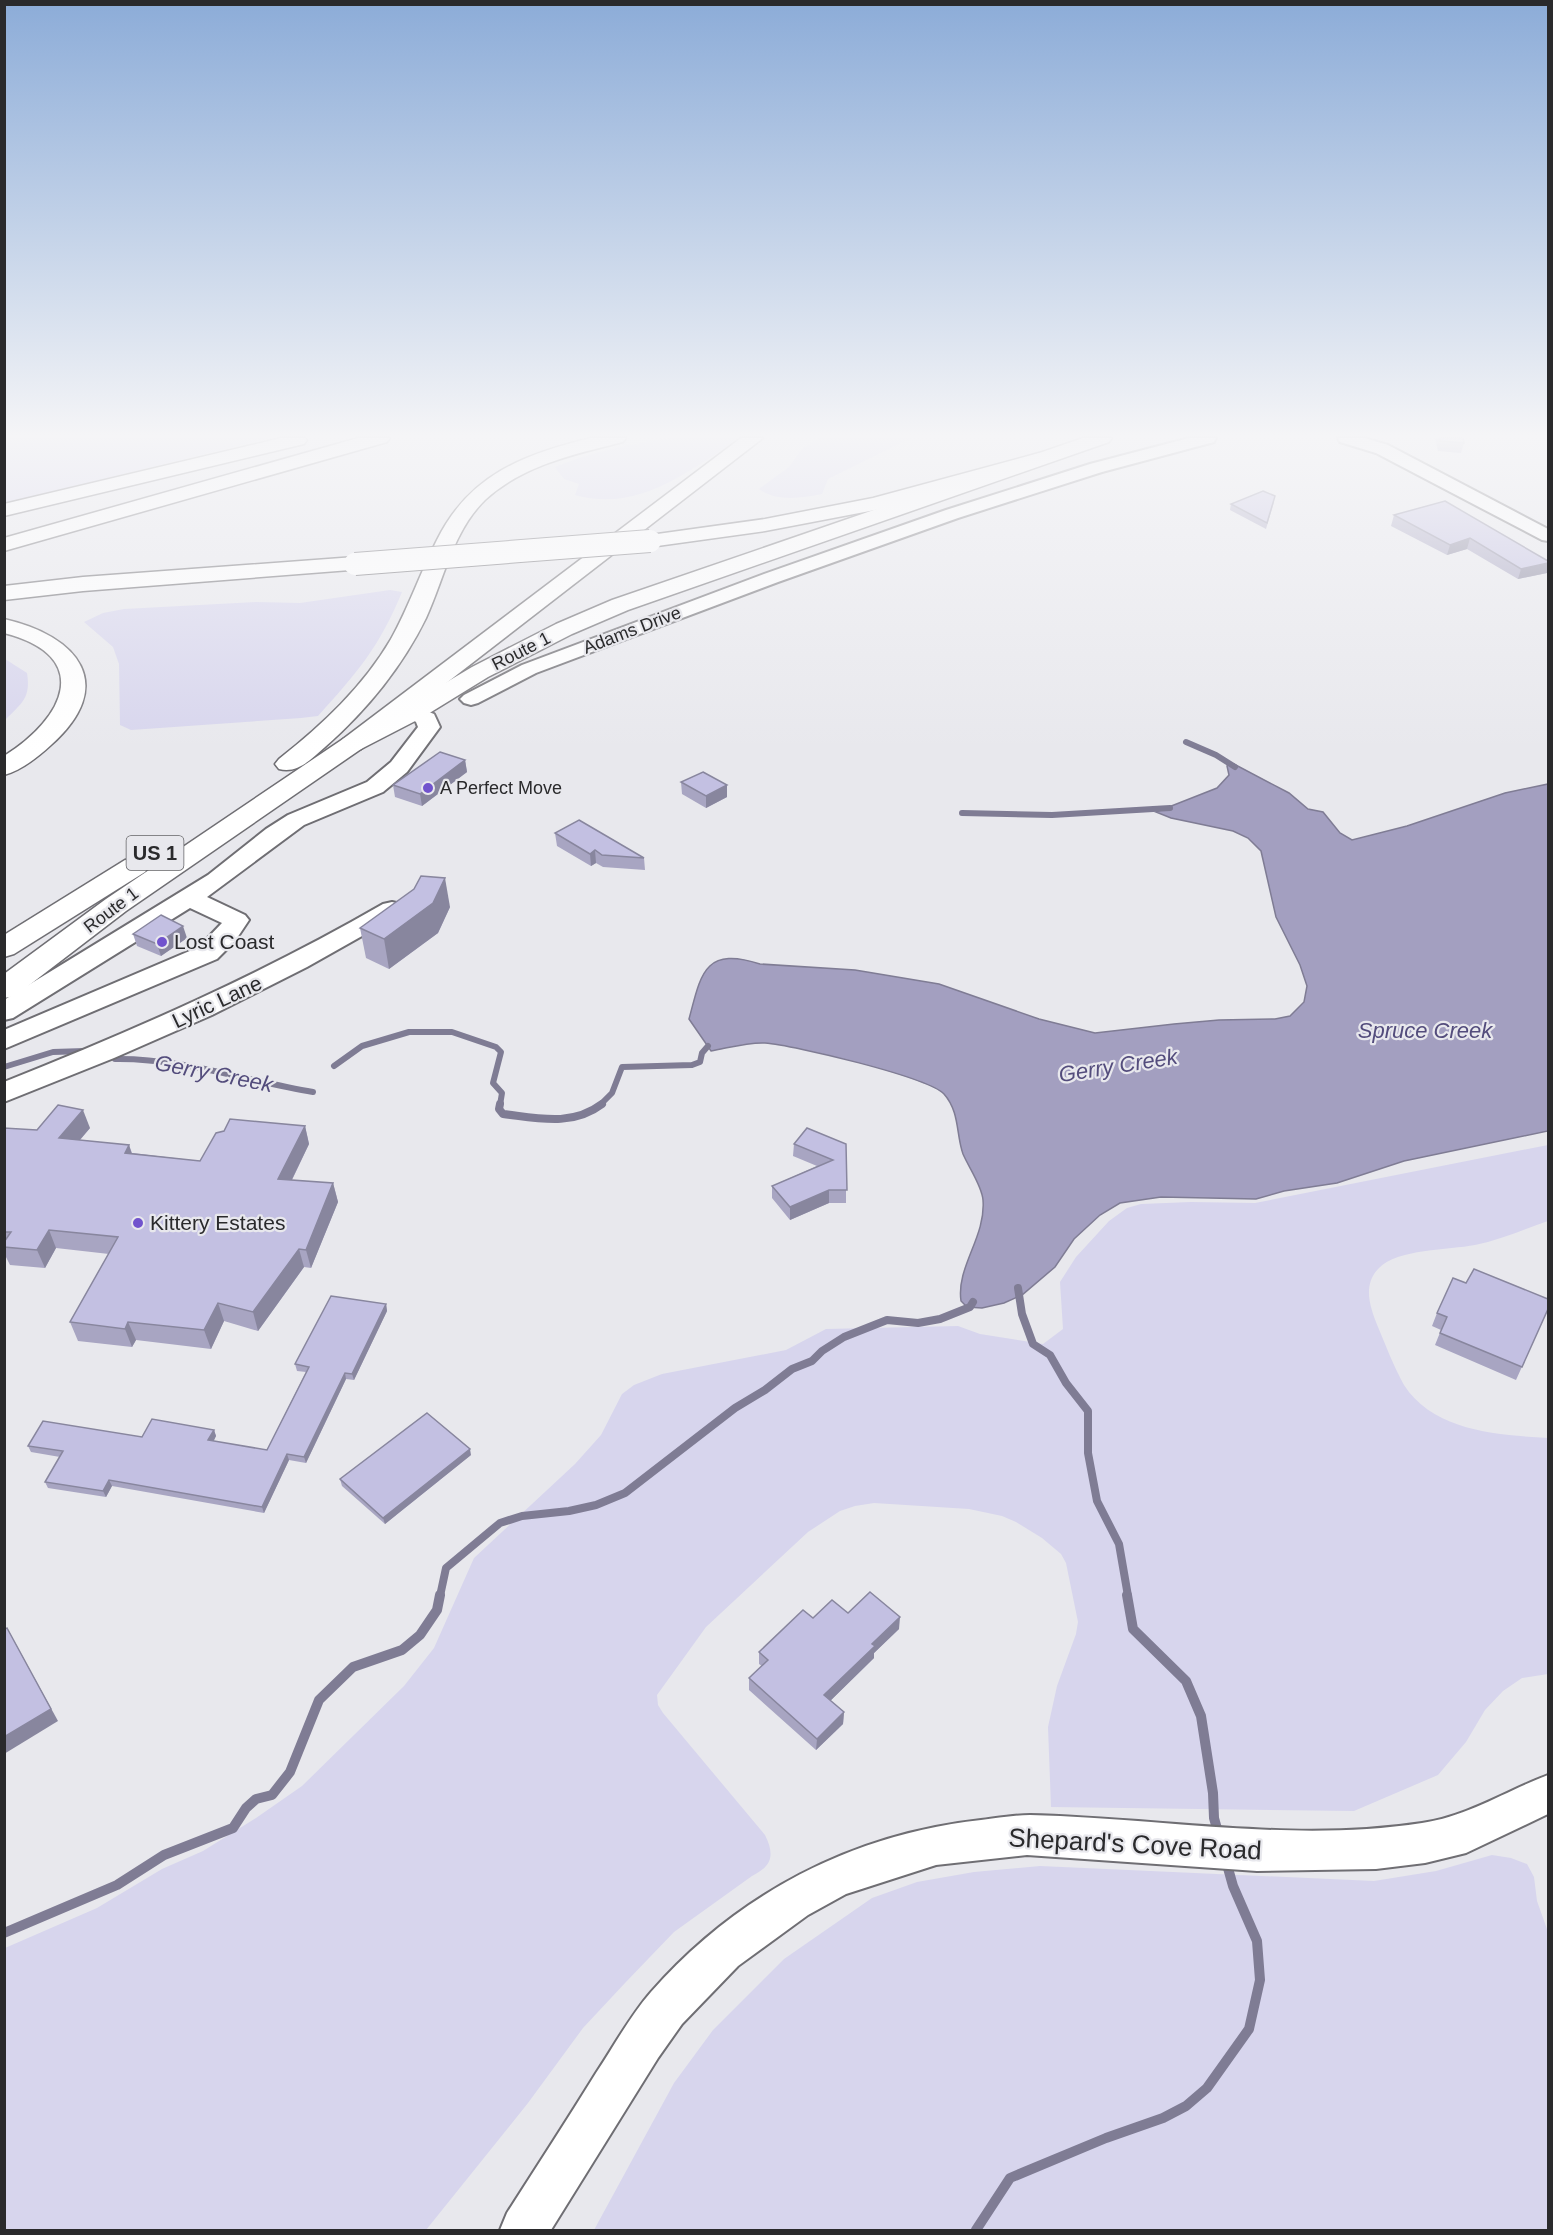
<svg xmlns="http://www.w3.org/2000/svg" width="1553" height="2235" viewBox="0 0 1553 2235" font-family="Arial,sans-serif">
	<style>
		.green { fill: #d7d5ed }
		.water { fill: #a39fc0; stroke: #7f7c94; stroke-width: 1.5 }
		.lines { fill: none; stroke-linecap: round; stroke-linejoin: round }
		.stream-far2 { stroke: #7f7c94; stroke-width: 6 }
		.stream-far1 { stroke: #7f7c94; stroke-width: 8 }
		.stream { stroke: #7f7c94; stroke-width: 10 }
		.minor-casing { stroke: #6f6e73; stroke-width: 4 }
		.major-casing { stroke: #6f6e73; stroke-width: 3 }
		.highway-casing { stroke: #6f6e73; stroke-width: 3 }
		.minor { fill: #fff; fill-rule: evenodd }
		.major { fill: #fff; fill-rule: evenodd }
		.highway { fill: #fff; fill-rule: evenodd }
		.highway-bridge-casing { stroke: #6f6e73; stroke-width: 24; stroke-linecap: butt }
		.highway-bridge { stroke: #fff; stroke-width: 22 }
		.wall { fill: #a8a5c2 }
		.shaded-wall { fill: #88869e }
		.building { fill: #c3c0e2; stroke: #88869e; stroke-width: 1.5 }
		.poi-dot { fill: #7153cd; stroke: #e8e8ed; stroke-width: 2 }
		.labels { text-anchor: middle; stroke-width: 4.5; stroke-linejoin: round; paint-order: stroke }
		.far-street-label { font-size: 18px; fill: #2a2a2c; stroke: #e8e8ed }
		.far-poi-label { font-size: 18px; fill: #2a2a2c; stroke: #e8e8ed; text-anchor: start }
		.shield { fill: #e8e8ed; stroke: #636366; stroke-width: 1.5 }
		.shield-label { font-size: 20px; font-weight: bold; fill: #2a2a2c }
		.poi-label { font-size: 21px; fill: #2a2a2c; stroke: #e8e8ed; text-anchor: start }
		.street-label { font-size: 21px; fill: #2a2a2c; stroke: #e8e8ed }
		.water-label { font-size: 22px; font-style: italic; fill: #534c7c; stroke: #e8e8ed }
		.near-street-label { font-size: 26px; fill: #2a2a2c; stroke: #e8e8ed }
	</style>
	<rect width="100%" height="100%" fill="#e8e8ed"/>
	<g class="green">
		<polygon points="5,438 270,438 5,503"/>
		<path d="M670,438H740C688,471 639,513 575,495L579,484L564,479L555,467C592,452 630,444 670,438Z"/>
		<path d="M819,438H911L828,479L822,494C801,498 777,502 759,489L789,467L802,449Z"/>
		<path d="M390,590L402,592C380,646 357,673 318,716L301,718L131,730L120,725L119,664L113,647L84,622L103,613L124,609L256,602L300,603Z"/>
		<path d="M5,659L27,673C31,698 22,703 5,720Z"/>
		<path d="M1548,1145V1221C1524,1229 1500,1240 1475,1245C1449,1250 1397,1249 1379,1268C1362,1285 1370,1307 1378,1327C1386,1346 1394,1367 1404,1385C1434,1432 1500,1435 1548,1438V1674L1522,1678L1503,1691L1485,1710L1466,1742L1438,1775L1354,1811L1051,1807L1048,1727L1057,1686L1076,1634L1078,1622L1066,1563L1061,1554L1042,1538L1016,1522L1002,1516L969,1509L874,1503L855,1506L840,1511L808,1532L706,1627L657,1695L658,1705L663,1713L765,1835C775,1855 772,1866 752,1876L674,1932L625,1983L583,2028L528,2103L426,2230H5V1948L97,1908L162,1869L203,1851L256,1818L302,1786L404,1686L434,1648L474,1558L575,1464L601,1435L622,1394L634,1385L662,1374L786,1350L826,1329L958,1326L980,1334L1043,1344L1063,1329L1060,1282L1076,1257L1109,1221L1127,1208L1141,1204L1191,1202L1255,1203Z"/>
		<polygon points="1492,1855 1511,1858 1527,1864 1534,1877 1537,1901 1548,1932 1548,2230 594,2230 674,2083 713,2030 784,1959 872,1898 917,1882 974,1872 1040,1866 1374,1881 1436,1871"/>
	</g>
	<path class="water" d="M1229,764H1234L1289,793L1308,809L1323,812L1340,833L1352,840L1407,826L1505,793L1548,784V1131L1404,1161L1337,1183L1284,1191L1256,1199L1161,1197L1120,1203L1100,1215L1074,1239L1055,1267L1022,1295L1004,1303L982,1308L967,1307L961,1301C956,1267 986,1237 983,1200C982,1186 969,1168 963,1154C956,1135 960,1112 944,1094C928,1077 793,1045 765,1043C748,1042 728,1048 711,1051L689,1019C701,974 704,946 760,964L855,970L939,984L1039,1019L1095,1033L1174,1024L1219,1020L1275,1019L1290,1016L1304,1002L1307,986L1300,965L1276,917L1261,851L1248,838L1233,831L1171,818L1156,812L1217,788L1229,775L1227,766Z"/>
	<g class="lines">
		<g class="stream-far2">
			<polyline points="1186,742 1216,755 1235,767"/>
			<polyline points="962,813 1052,815 1170,808"/>
			<path d="M115,1059C183,1058 246,1081 313,1092"/>
			<polyline points="334,1066 362,1046 409,1032 452,1032 496,1047 501,1052 493,1083 502,1093 500,1105"/>
			<polyline points="4,1067 53,1052 85,1051"/>
			<polyline points="600,1105 612,1093 622,1067 692,1065 700,1062 702,1053 708,1046"/>
		</g>
		<g class="stream-far1">
			<path d="M500,1104L499,1109L503,1114C537,1118 572,1127 602,1104"/>
			<polyline points="1018,1288 1022,1314 1033,1344 1050,1355 1066,1383 1088,1411 1088,1453 1097,1501 1119,1544 1128,1596"/>
			<polyline points="440,1596 446,1568 500,1523 522,1516 569,1511 596,1505 625,1493 735,1408 765,1390 792,1369 812,1361 822,1351 844,1337 887,1320 918,1323 940,1319 970,1307 973,1302"/>
		</g>
		<g class="stream">
			<polyline points="1127,1595 1133,1629 1186,1681 1201,1716 1213,1793 1214,1818 1219,1836"/>
			<polyline points="4,1933 117,1885 164,1855 233,1828 246,1808 256,1799 272,1795 290,1772 319,1700 353,1667 402,1650 420,1635 437,1610 440,1595"/>
			<polyline points="976,2230 1010,2178 1106,2138 1163,2118 1186,2106 1207,2088 1249,2029 1260,1980 1257,1941 1233,1886 1226,1861"/>
		</g>
		<defs>
			<g id="minor">
				<polygon points="1189,438 1216,438 1214,442 1102,472 958,518 778,582 536,673 478,703 471,705 464,703 460,699 464,695 522,665 764,574 946,510 1090,464"/>
				<polygon points="1338,438 1364,438 1388,445 1548,529 1548,541 1542,540 1376,453 1340,442"/>
				<polygon points="414,706 434,714 440,727 407,772 383,792 304,825 207,897 245,915 249,920 235,941 217,959 4,1049 4,1030 199,947 222,923 190,908 13,1018 4,1020 4,1000 208,875 266,829 288,815 367,782 391,762 418,727 416,722 403,712 406,707"/>
				<path d="M392,902L401,904L404,909L401,914L307,967L212,1015L114,1058L4,1102V1082C135,1030 262,974 383,904Z"/>
				<path d="M1548,1775V1814L1466,1853L1425,1863L1376,1869L1257,1871L1027,1855L936,1865L846,1894L808,1915L738,1966L682,2024L658,2058L551,2230H500L507,2213C537,2166 567,2120 596,2073C614,2046 630,2016 651,1992C737,1894 852,1834 981,1820C997,1818 1014,1815 1030,1815C1161,1818 1292,1843 1422,1823C1468,1816 1506,1791 1548,1775Z"/>
			</g>
			<g id="major">
				<path d="M591,438H626L623,442C575,454 523,465 485,500C453,531 444,579 426,618C402,667 366,711 325,747C311,759 298,774 279,769L275,764L279,759C322,725 363,687 391,639C409,607 420,573 437,540C469,475 524,454 591,438Z"/>
				<polygon points="1083,438 1112,438 1109,442 628,610 572,634 488,677 423,717 361,749 126,911 15,996 4,998 4,974 106,899 343,739 405,707 472,667 556,624 612,600"/>
				<polygon points="135,858 145,860 149,866 145,872 14,954 4,957 4,935 125,860"/>
			</g>
			<g id="highway">
				<polygon points="281,438 305,438 307,440 304,444 4,516 4,504"/>
				<polygon points="358,438 390,438 387,442 4,551 4,538"/>
				<polygon points="741,438 763,438 361,749 352,752 343,749 339,744 343,739"/>
				<polygon points="1039,453 1046,455 1049,459 1046,463 875,510 765,531 650,547 642,546 639,541 642,536 650,535 765,519 873,498"/>
				<polygon points="355,557 363,559 366,564 363,569 83,591 4,600 4,586 83,577"/>
				<path d="M4,619C79,636 118,685 51,745C38,757 22,770 4,775V756C65,718 94,656 4,633Z"/>
			</g>
		</defs>
		<use href="#minor" class="minor-casing"/>
		<use href="#major" class="major-casing"/>
		<use href="#highway" class="highway-casing"/>
		<use href="#minor" class="minor"/>
		<use href="#major" class="major"/>
		<use href="#highway" class="highway"/>
		<defs>
			<polyline id="highway-bridge" points="355,564 650,541"/>
		</defs>
		<use href="#highway-bridge" class="highway-bridge-casing"/>
		<use href="#highway-bridge" class="highway-bridge"/>
	</g>
	<g class="wall">
		<polygon points="1435,438 1463,438 1464,443 1461,453 1438,451"/>
		<polygon points="1445,501 1547,573 1518,579 1467,549 1447,555 1391,526 1394,515"/>
		<polygon points="1274,502 1266,529 1230,510 1231,504"/>
		<polygon points="465,760 467,772 422,806 395,797 393,785"/>
		<polygon points="681,782 727,797 706,808 682,794"/>
		<polygon points="555,833 644,858 645,870 603,867 596,863 591,866 557,846"/>
		<polygon points="450,907 438,933 389,969 366,958 360,928"/>
		<polygon points="133,934 187,938 161,956 137,946"/>
		<polygon points="305,1126 309,1144 292,1180 333,1183 338,1202 311,1268 304,1267 258,1331 224,1321 211,1349 136,1340 132,1347 78,1341 70,1322 109,1254 56,1248 45,1268 10,1265 4,1253 4,1128 37,1130 90,1128 80,1140 129,1145 132,1153 200,1161"/>
		<polygon points="794,1144 846,1144 846,1203 829,1203 790,1220 772,1198 772,1186 817,1166 793,1156"/>
		<polygon points="1466,1283 1548,1309 1516,1380 1435,1345 1441,1330 1432,1326 1437,1313"/>
		<polygon points="386,1304 387,1311 354,1380 346,1379 306,1463 289,1460 264,1513 112,1486 106,1497 48,1488 45,1482 60,1457 31,1452 28,1446 142,1437 214,1430 216,1436 213,1441 267,1450 306,1372 297,1371 295,1364"/>
		<polygon points="471,1455 385,1524 342,1486 340,1479"/>
		<polygon points="848,1613 899,1629 874,1653 874,1658 830,1701 844,1712 843,1724 816,1750 749,1690 749,1678 762,1666 759,1664 759,1652"/>
	</g>
	<g class="shaded-wall">
		<polygon points="1470,538 1467,549 1447,555 1450,545"/>
		<polygon points="1548,563 1548,568 1547,573 1518,579 1521,569"/>
		<polygon points="465,760 467,772 422,806 420,794"/>
		<polygon points="727,785 727,797 706,808 706,796"/>
		<polygon points="595,850 596,863 591,866 590,854"/>
		<polygon points="445,878 450,907 438,933 389,969 384,939"/>
		<polygon points="183,926 187,938 161,956 157,944"/>
		<polygon points="83,1110 90,1128 66,1156 59,1138"/>
		<polygon points="305,1126 309,1144 283,1198 278,1179"/>
		<polygon points="129,1145 135,1164 125,1153"/>
		<polygon points="333,1183 338,1202 311,1268 306,1250"/>
		<polygon points="829,1190 829,1203 790,1220 790,1207"/>
		<polygon points="49,1230 56,1248 45,1268 37,1250"/>
		<polygon points="299,1249 304,1267 258,1331 253,1312"/>
		<polygon points="218,1303 224,1321 211,1349 204,1330"/>
		<polygon points="386,1304 387,1311 354,1380 352,1374"/>
		<polygon points="128,1322 136,1340 132,1347 125,1329"/>
		<polygon points="345,1373 346,1379 306,1463 304,1457"/>
		<polygon points="214,1430 216,1436 211,1447 208,1440"/>
		<polygon points="470,1449 471,1455 385,1524 383,1518"/>
		<polygon points="287,1454 289,1460 264,1513 262,1507"/>
		<polygon points="109,1480 112,1486 106,1497 103,1491"/>
		<polygon points="900,1617 899,1629 874,1653 874,1658 824,1707 824,1695 872,1644"/>
		<polygon points="7,1628 58,1721 4,1754 4,1737"/>
		<polygon points="844,1712 843,1724 816,1750 817,1739"/>
	</g>
	<g class="building">
		<polygon points="1440,438 1463,438 1464,443 1440,441"/>
		<polygon points="1263,491 1275,496 1267,523 1231,504"/>
		<polygon points="1445,501 1548,561 1548,563 1521,569 1470,538 1450,545 1394,515"/>
		<polygon points="440,752 465,760 420,794 393,785"/>
		<polygon points="703,772 727,785 706,796 681,782"/>
		<polygon points="579,820 644,858 602,855 595,850 590,854 555,833"/>
		<polygon points="421,876 445,878 433,903 384,939 360,928 414,889"/>
		<polygon points="161,915 183,926 157,944 133,934"/>
		<polygon points="58,1105 83,1110 59,1138 129,1145 125,1153 200,1161 216,1133 224,1131 230,1119 305,1126 278,1179 333,1183 306,1250 299,1249 253,1312 218,1303 204,1330 128,1322 125,1329 70,1322 118,1237 49,1230 37,1250 4,1247 4,1242 11,1232 4,1232 4,1128 37,1130"/>
		<polygon points="807,1128 846,1144 847,1190 829,1190 790,1207 772,1186 833,1160 794,1144"/>
		<polygon points="1474,1269 1548,1299 1548,1309 1522,1367 1440,1333 1447,1317 1437,1313 1453,1278 1466,1283"/>
		<polygon points="331,1296 386,1304 352,1374 345,1373 304,1457 287,1454 262,1507 109,1480 103,1491 45,1482 63,1451 28,1446 43,1421 142,1437 152,1419 214,1430 208,1440 267,1450 309,1367 295,1364"/>
		<polygon points="427,1413 470,1449 383,1518 340,1479"/>
		<polygon points="870,1592 900,1617 872,1644 875,1646 824,1695 844,1712 817,1739 749,1678 768,1660 759,1652 803,1610 813,1618 832,1600 848,1613"/>
		<polygon points="7,1628 51,1709 4,1737 4,1630"/>
	</g>
	<linearGradient id="sky" x2="0" y2="1"><stop stop-color="#8cacd8"/><stop offset="0.58" stop-color="#f5f5f7"/><stop offset="1" stop-color="#f5f5f7" stop-opacity="0"/></linearGradient>
	<rect width="1553" height="751" fill="url(#sky)"/>
	<g class="poi-dot">
		<circle cx="428" cy="788" r="6"/>
		<circle cx="162" cy="942" r="6"/>
		<circle cx="138" cy="1223" r="6"/>
	</g>
	<g class="labels">
		<g class="far-street-label">
			<text transform="translate(632 630) rotate(-21)" y="6">Adams Drive</text>
			<text transform="translate(521 651) rotate(-27)" y="6">Route 1</text>
			<text transform="translate(111 910) rotate(-37)" y="6">Route 1</text>
		</g>
		<g class="far-poi-label">
			<text x="440" y="794">A Perfect Move</text>
		</g>
		<rect class="shield" x="126.5" y="836" width="57" height="34" rx="4.5"/>
		<g class="shield-label">
			<text x="155" y="860">US 1</text>
		</g>
		<g class="poi-label">
			<text x="174" y="949">Lost Coast</text>
			<text x="150" y="1230">Kittery Estates</text>
		</g>
		<g class="street-label">
			<text transform="translate(217 1002) rotate(-25)" y="7">Lyric Lane</text>
		</g>
		<g class="water-label">
			<text x="1425" y="1038">Spruce Creek</text>
			<text transform="translate(1118 1065) rotate(-9)" y="8">Gerry Creek</text>
			<text transform="translate(214 1073) rotate(11)" y="8">Gerry Creek</text>
		</g>
		<g class="near-street-label">
			<text transform="translate(1135 1844) rotate(3)" y="9">Shepard's Cove Road</text>
		</g>
	</g>
	<rect width="1553" height="2235" fill="none" stroke="#2a2a2c" stroke-width="12"/>
</svg>
